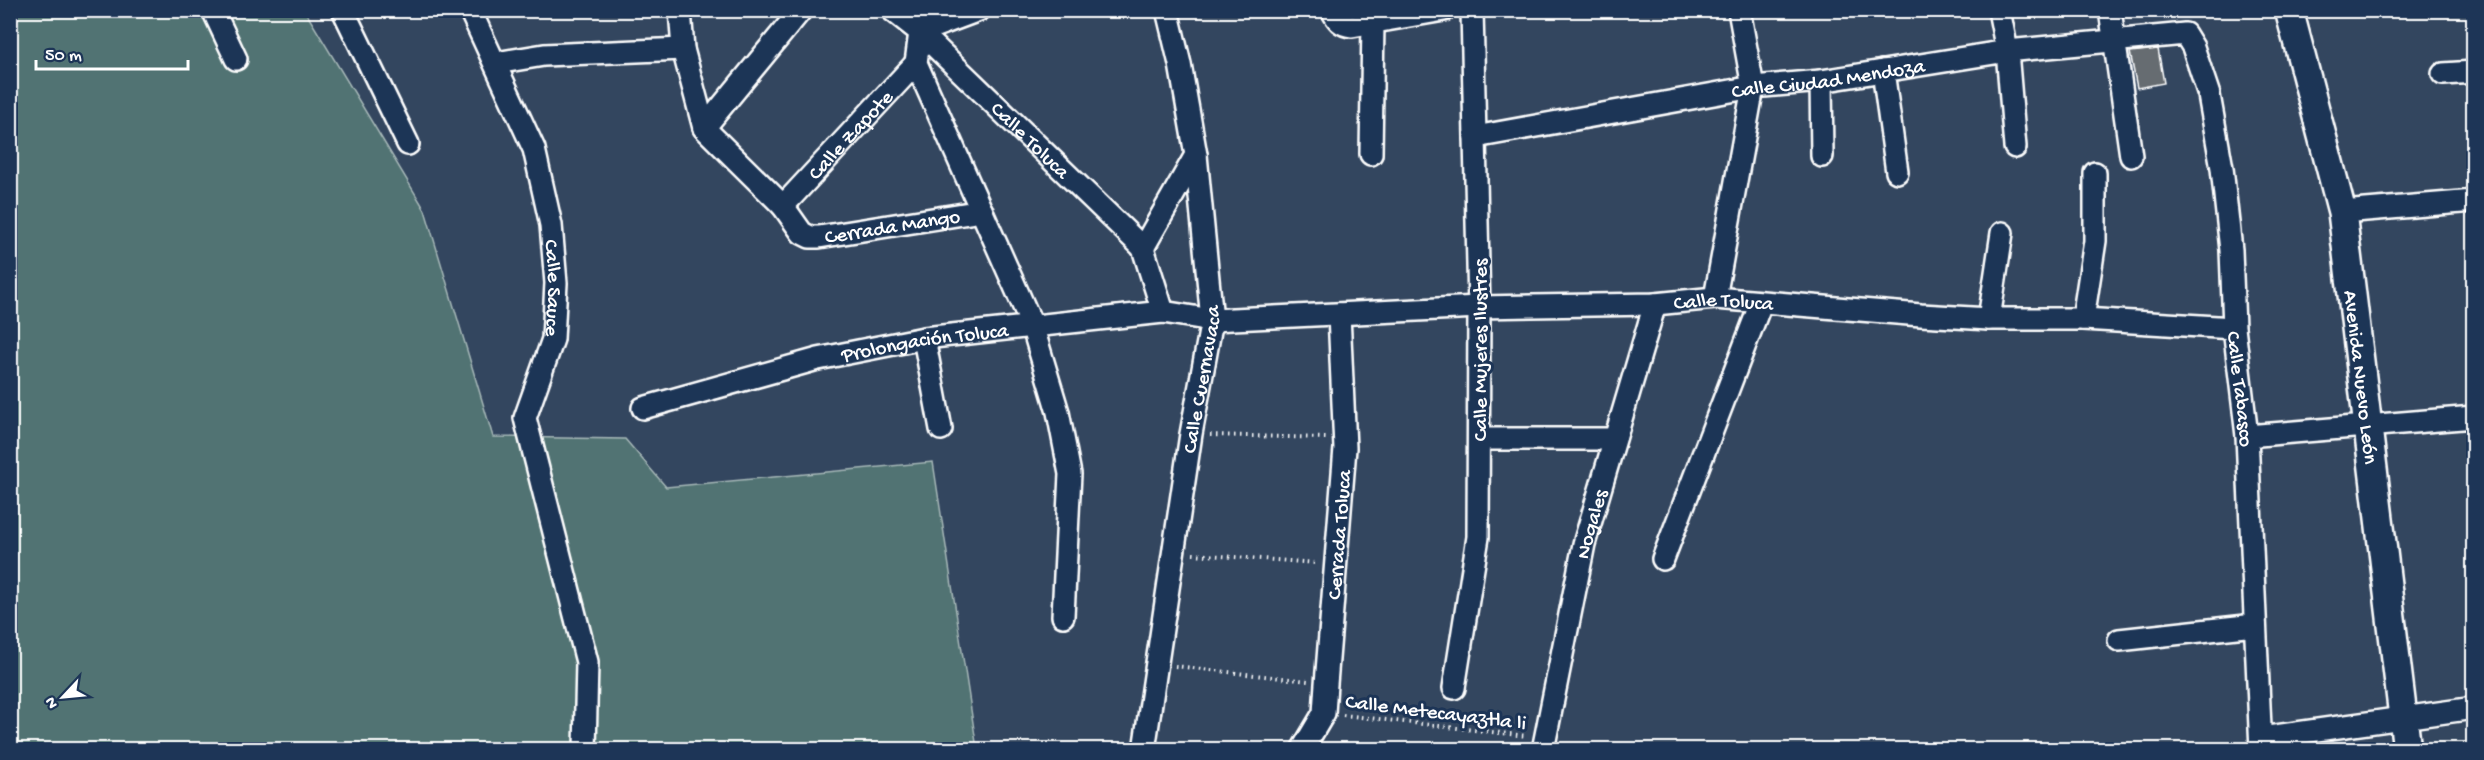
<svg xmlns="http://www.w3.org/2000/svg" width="2484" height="760" viewBox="0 0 2484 760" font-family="'Gochi Hand',sans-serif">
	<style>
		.green { fill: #517373; stroke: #a8b9b9; stroke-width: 1.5 }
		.building { fill: #666c71; stroke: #fff; stroke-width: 1.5 }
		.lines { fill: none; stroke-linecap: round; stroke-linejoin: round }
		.minor-casing { stroke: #fff; stroke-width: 26 }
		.major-casing { stroke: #fff; stroke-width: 32 }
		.path { stroke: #fff; stroke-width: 4; stroke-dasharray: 1.5 4.5; stroke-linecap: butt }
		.minor { stroke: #1d3557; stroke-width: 21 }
		.major { stroke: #1d3557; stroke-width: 27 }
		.labels { text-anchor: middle; stroke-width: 6; stroke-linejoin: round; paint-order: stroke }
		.street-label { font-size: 21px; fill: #fff; stroke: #1d3557 }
	</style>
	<rect width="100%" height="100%" fill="#33465f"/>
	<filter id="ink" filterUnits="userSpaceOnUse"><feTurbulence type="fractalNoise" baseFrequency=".0167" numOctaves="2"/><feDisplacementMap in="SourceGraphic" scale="12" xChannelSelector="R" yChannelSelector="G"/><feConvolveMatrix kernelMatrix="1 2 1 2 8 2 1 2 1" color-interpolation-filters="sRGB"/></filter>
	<g filter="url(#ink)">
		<polygon class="green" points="10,11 305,11 425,210 493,437 625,439 666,487 933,462 977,749 11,749"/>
		<polygon class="building" points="2158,49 2164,83 2137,88 2130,52"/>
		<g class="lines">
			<defs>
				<g id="minor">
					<polyline points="213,10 236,59"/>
					<polyline points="343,10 408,144"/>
					<path id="s1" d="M470,10L534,149L551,225L556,283L553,339L525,418L587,662L585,750"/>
					<path id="s2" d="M680,10L683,49L704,128L783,206L802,233L810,237H819L982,211"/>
					<path id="s3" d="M892,10L920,32L1143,248"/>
					<path d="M1332,10C1337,20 1341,25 1352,26L1444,10"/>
					<polyline points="1999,10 2007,51 2015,147"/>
					<polyline points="2110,10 2131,156"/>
					<polyline points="920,32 916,63 1032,325 1058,412 1070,474 1063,616"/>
					<polyline points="920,32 979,10"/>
					<polyline points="496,63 544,55 683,49"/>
					<polyline points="1883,71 1897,172"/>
					<polyline points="2443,74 2474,72"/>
					<polyline points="1821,81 1822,156"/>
					<polyline points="704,128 801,10"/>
					<path id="s4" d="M1475,137L1753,87L1821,81L2007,51L2185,34L2193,47L2209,95L2222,168L2231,250L2234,328L2247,436L2261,750"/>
					<polyline points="1371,154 1373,22"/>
					<path id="s5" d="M783,206L916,63"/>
					<polyline points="2342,212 2474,201"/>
					<polyline points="1715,298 1753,87 1739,10"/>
					<polyline points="1163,312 1143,248 1196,155"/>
					<polyline points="1989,319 2002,233"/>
					<polyline points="2083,319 2095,241 2095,173"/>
					<polyline points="924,338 941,429"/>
					<path id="s6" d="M643,408L818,359L924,338L1163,312L1212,320L1479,307L1655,304L1715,298L1921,315L1989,319H2083L2234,328"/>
					<polyline points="2247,436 2474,417"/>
					<polyline points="1480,439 1614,439"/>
					<polyline points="1663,559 1761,303"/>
					<polyline points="2119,640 2255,625"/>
					<polyline points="1454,688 1478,537 1479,307 1472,10"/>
					<polyline points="2261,738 2474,708"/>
					<path id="s7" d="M1144,750L1191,434L1212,320L1196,155L1180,64L1167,10"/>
					<path id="s8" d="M1302,750L1324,713L1326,684L1345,448L1339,314"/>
					<path id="s9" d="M1543,750L1584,544L1655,304"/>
				</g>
				<g id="major">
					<path id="s10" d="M2289,10L2342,212L2407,750"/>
				</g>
			</defs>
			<use href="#minor" class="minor-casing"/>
			<use href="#major" class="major-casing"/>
			<g class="path">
				<polyline points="1210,435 1326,438"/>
				<polyline points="1193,554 1317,563"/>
				<polyline points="1175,666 1308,681"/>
				<polyline points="1343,715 1527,736"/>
			</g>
			<use href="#minor" class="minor"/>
			<use href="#major" class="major"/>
		</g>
	</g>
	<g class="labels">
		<g class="street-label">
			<text dy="7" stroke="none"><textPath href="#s4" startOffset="358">Calle Ciudad Mendoza</textPath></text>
			<text dy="7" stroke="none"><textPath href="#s5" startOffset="98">Calle Zapote</textPath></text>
			<text dy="7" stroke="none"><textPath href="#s3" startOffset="190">Calle Toluca</textPath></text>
			<text dy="7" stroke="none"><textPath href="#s2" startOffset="357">Cerrada Mango</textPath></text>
			<text dy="7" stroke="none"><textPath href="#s1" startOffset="294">Calle Sauce</textPath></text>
			<text dy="7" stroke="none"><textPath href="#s6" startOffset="1092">Calle Toluca</textPath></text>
			<text dy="7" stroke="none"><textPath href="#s6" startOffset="290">Prolongación Toluca</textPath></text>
			<text transform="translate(1479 350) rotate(-90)" y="7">Calle Mujeres Ilustres</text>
			<text dy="7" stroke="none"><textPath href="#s10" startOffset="375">Avenida Nuevo León</textPath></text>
			<text dy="7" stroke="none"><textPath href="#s7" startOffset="375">Calle Cuernavaca</textPath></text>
			<text dy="7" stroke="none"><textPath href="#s4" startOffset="1080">Calle Tabasco</textPath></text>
			<text dy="7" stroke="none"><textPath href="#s9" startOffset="231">Nogales</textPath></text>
			<text dy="7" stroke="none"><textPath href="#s8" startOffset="222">Cerrada Toluca</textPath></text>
			<text transform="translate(1436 711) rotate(7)" y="7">Calle Metecayaztla li</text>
		</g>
	</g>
	<rect width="2484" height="760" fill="none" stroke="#1d3557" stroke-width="36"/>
	<rect x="18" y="18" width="2448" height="724" fill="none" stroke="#fff" stroke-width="2" filter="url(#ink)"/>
	<g transform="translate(63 697) rotate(244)" stroke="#1d3557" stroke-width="4.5" paint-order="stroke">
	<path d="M0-4.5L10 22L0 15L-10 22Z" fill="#ffffff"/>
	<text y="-9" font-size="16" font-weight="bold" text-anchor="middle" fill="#ffffff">N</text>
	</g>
	<path d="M36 60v9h152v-9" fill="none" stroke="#ffffff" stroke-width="3"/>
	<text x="45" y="60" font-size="18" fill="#ffffff" stroke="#1d3557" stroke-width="4.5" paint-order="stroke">50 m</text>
</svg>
